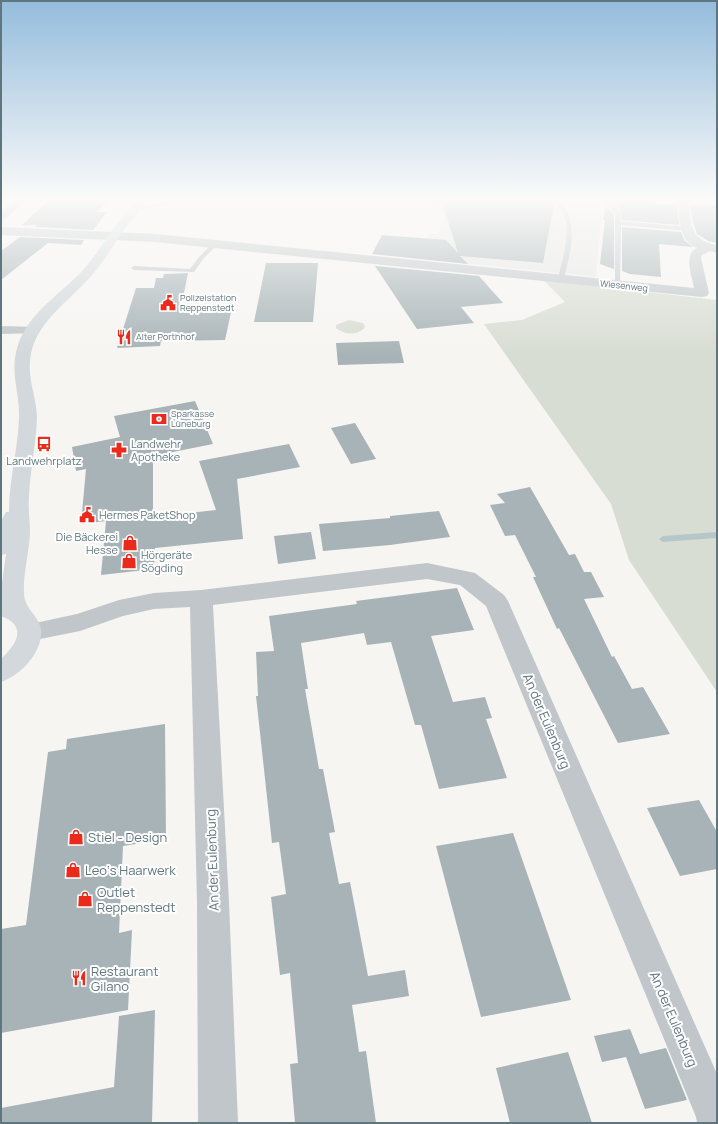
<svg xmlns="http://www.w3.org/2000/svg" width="718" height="1124" viewBox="0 0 718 1124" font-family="Manrope,sans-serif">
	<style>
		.built { fill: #e6e7e5 }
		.green { fill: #d8ddd3 }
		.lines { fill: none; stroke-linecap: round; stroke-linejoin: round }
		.stream { fill: #b6c7c9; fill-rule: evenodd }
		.building { fill: #a7b3b6 }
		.service { fill: #c0c6c9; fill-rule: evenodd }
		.minor { fill: #c0c6c9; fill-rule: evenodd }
		.secondary { fill: #d2d8db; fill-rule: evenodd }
		.labels { text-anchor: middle; stroke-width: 4; stroke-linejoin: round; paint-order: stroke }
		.far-street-label { font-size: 9px; fill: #5f767f; stroke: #fff }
		.far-poi-label { font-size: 9px; fill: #5f767f; stroke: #fff; text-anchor: start }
		.poi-label { font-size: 11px; fill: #5f767f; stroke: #fff; text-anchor: start }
		.near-street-label { font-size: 13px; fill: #5f767f; stroke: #fff }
		.near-poi-label { font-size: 13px; fill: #5f767f; stroke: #fff; text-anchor: start }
	</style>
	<rect width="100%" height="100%" fill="#f6f5f2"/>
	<polygon class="built" points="428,198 584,198 602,210 596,277 414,258 429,234 438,234 445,215"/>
	<g class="green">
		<polygon points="543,280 717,300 717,692 629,560 611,504 484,324 522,320 565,302"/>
		<path d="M349,320L363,323L365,327C358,336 344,335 336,328V325Z"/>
	</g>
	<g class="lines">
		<polygon class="stream" points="717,532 717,538 663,542 659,539 663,536"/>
	</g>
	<g class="building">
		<polygon points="51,198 110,198 97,212 107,212 93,230 35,227 37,225 22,225"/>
		<polygon points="441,198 547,198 554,204 543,263 460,256 468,264 372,254 382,235 446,240 458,253"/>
		<polygon points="608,198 645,198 650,204 677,204 679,225 622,220 620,209"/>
		<polygon points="605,205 614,214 614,269 600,264 605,220 603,220"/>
		<polygon points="690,205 717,205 717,243 708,241 697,234 693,222"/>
		<polygon points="622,227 681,232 685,241 693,247 659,244 661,277 630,274 622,271"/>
		<polygon points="20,237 84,240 81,245 48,243 1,280 1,251"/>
		<polygon points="266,263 318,263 313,322 254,322"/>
		<polygon points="375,266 479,276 503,303 461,307 474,323 417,329"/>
		<polygon points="188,273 181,308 232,308 225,340 161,341 160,346 117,348 136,288 154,288 156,278 163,278 164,274"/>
		<polygon points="399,341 404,363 338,365 336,343"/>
		<polygon points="195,401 213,444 153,456 153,517 216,510 199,461 289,444 300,467 237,479 243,539 155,548 154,569 101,575 106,521 81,524 86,469 76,471 72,447 120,437 114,416"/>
		<polygon points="355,423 376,459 351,464 331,428"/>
		<polygon points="530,487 569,555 575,554 584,572 591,572 604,597 584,599 612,657 614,656 632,689 643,687 670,734 618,743 559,628 557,629 533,577 536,577 515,535 505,536 490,505 505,503 497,494"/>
		<polygon points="439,511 450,537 390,545 323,551 319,524 390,518 390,516"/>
		<polygon points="311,532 316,559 278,564 274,536"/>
		<polygon points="457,588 474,630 431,636 453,702 485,697 492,718 486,719 507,778 439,789 421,725 415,725 391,642 367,645 364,633 301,643 308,689 305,689 319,769 323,769 335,832 329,833 339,884 350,882 368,976 405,970 409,996 352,1005 359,1052 366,1051 376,1123 295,1123 290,1064 298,1063 290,973 280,975 271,897 286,894 279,842 272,843 256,696 258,696 256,652 274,651 269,616 357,604 356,601"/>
		<polygon points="165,724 166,839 123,846 119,933 132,930 128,1010 1,1033 1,929 26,925 48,752 66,749 67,739"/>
		<polygon points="699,800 717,832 717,869 680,876 647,808"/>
		<polygon points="513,833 571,1000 481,1017 436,846"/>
		<polygon points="155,1010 152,1123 1,1123 1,1108 114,1087 119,1016"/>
		<polygon points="630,1029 640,1054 666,1048 687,1100 645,1109 626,1057 602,1062 594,1036"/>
		<polygon points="568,1052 592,1123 510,1123 496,1068"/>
	</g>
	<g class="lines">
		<g class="service">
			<polygon points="167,198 173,198 167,205 135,210 132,208 163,203"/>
			<path d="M548,198H554C582,216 570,252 564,279L561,281L558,279C562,260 574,225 560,208C557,204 552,201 548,198Z"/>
			<path d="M600,198H606C615,205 621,209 621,221L687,227L690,229L687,231L621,225L620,285L615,286V213Z"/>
			<polygon points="213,243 218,244 203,259 194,272 134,270 131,268 134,266 190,269 199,257"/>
		</g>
		<g class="minor">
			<polygon points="18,198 29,198 5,219 1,220 1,211"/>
			<path d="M678,198H688C692,223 688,240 717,245V253L710,251L702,255L701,258L709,293L707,296L702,297L155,242L1,235V227L155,234L694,288C692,275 683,255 697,248C678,241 679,215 678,198Z"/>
			<polygon points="1,326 38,327 40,330 38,333 1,334"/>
			<polygon points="427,563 475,573 504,595 508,601 717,1074 717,1123 697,1123 696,1117 486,606 460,585 427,579 213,605 229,902 238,1123 198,1123 197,902 190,607 154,609 123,616 80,631 30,641 21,638 18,632 21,626 77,614 119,600 154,593 201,590"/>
		</g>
		<path class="secondary" d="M139,198H150C144,207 136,215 129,223C116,240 106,259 92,275C69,302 33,323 30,361C28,381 37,399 37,418C36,445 30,471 29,497C28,509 30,521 30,533C29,553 23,574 24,593C24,611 44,618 41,636C39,656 19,676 1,682V659C17,644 28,626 1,616V590L6,554L1,555V521L6,512H9C9,480 18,449 19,418C20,391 9,373 18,345C28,313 61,294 83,270C97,254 107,237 119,221C125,213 133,205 139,198Z"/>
	</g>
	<linearGradient id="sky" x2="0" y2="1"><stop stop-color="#94bcdc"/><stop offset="0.56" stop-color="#fbfaf9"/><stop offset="1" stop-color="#fbfaf9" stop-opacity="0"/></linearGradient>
	<rect width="718" height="355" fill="url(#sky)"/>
	<defs>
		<symbol id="civic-bare" viewBox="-9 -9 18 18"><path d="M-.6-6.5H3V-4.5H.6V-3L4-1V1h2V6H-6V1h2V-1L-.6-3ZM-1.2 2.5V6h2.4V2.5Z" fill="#ec2a1b" stroke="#fff" stroke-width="2.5" paint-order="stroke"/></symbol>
		<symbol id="restaurant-bare" viewBox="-9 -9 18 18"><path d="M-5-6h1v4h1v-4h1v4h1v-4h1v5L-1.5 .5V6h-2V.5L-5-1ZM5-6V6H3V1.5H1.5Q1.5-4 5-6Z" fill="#ec2a1b" stroke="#fff" stroke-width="2.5" paint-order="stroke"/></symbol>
		<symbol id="bank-bare" viewBox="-9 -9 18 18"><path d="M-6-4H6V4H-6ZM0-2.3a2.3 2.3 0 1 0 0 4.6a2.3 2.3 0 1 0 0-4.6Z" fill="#ec2a1b" stroke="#fff" stroke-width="2.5" paint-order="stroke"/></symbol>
		<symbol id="bus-bare" viewBox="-9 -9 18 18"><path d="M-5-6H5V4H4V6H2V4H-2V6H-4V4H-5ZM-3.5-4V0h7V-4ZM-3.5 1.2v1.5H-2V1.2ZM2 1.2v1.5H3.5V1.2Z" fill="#ec2a1b" stroke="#fff" stroke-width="2.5" paint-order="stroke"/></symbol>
		<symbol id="pharmacy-bare" viewBox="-9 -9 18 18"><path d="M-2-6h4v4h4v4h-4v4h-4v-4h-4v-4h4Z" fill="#ec2a1b" stroke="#fff" stroke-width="2.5" paint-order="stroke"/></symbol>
		<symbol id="shop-bare" viewBox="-9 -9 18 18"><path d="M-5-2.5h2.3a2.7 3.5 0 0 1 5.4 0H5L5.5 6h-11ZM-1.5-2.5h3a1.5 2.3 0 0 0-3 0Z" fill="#ec2a1b" stroke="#fff" stroke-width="2.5" paint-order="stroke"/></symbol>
	</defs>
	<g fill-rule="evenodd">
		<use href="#civic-bare" x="157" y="292" width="22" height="22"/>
		<use href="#restaurant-bare" x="113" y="326" width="22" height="22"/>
		<use href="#bank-bare" x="148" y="408" width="22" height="22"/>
		<use href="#bus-bare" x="33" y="433" width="22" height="22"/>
		<use href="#pharmacy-bare" x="108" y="439" width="22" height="22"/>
		<use href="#civic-bare" x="76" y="504" width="22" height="22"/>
		<use href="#shop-bare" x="119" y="532" width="22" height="22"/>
		<use href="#shop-bare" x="118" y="550" width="22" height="22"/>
		<use href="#shop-bare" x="65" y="826" width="22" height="22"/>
		<use href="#shop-bare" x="62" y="859" width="22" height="22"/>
		<use href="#shop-bare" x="74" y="888" width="22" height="22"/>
		<use href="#restaurant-bare" x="68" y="967" width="22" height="22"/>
	</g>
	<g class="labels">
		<g class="far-street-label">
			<text transform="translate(624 286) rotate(6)" y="3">Wiesenweg</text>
		</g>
		<g class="far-poi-label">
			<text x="180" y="301">Polizeistation<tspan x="180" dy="10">Reppenstedt</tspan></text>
			<text x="136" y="340">Alter Porthhof</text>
			<text x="171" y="417">Sparkasse<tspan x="171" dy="10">Lüneburg</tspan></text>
		</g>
		<g class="poi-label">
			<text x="131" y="448">Landwehr<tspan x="131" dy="13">Apotheke</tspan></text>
			<text x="44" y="465" text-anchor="middle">Landwehrplatz</text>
			<text x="99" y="519">Hermes PaketShop</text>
			<text x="118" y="541" text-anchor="end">Die Bäckerei<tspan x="118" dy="13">Hesse</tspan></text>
			<text x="141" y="559">Hörgeräte<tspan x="141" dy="13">Sögding</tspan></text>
		</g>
		<g class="near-street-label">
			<text transform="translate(547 721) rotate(67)" y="5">An der Eulenburg</text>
			<text transform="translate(212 860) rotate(-92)" y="5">An der Eulenburg</text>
			<text transform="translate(674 1019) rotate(67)" y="5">An der Eulenburg</text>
		</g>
		<g class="near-poi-label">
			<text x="88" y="842">Stiel - Design</text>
			<text x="85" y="875">Leo‘s Haarwerk</text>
			<text x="97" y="897">Outlet<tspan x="97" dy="15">Reppenstedt</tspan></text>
			<text x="91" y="976">Restaurant<tspan x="91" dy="15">Gilano</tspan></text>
		</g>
	</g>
	<rect width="718" height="1124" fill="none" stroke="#5f767f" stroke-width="4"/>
</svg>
